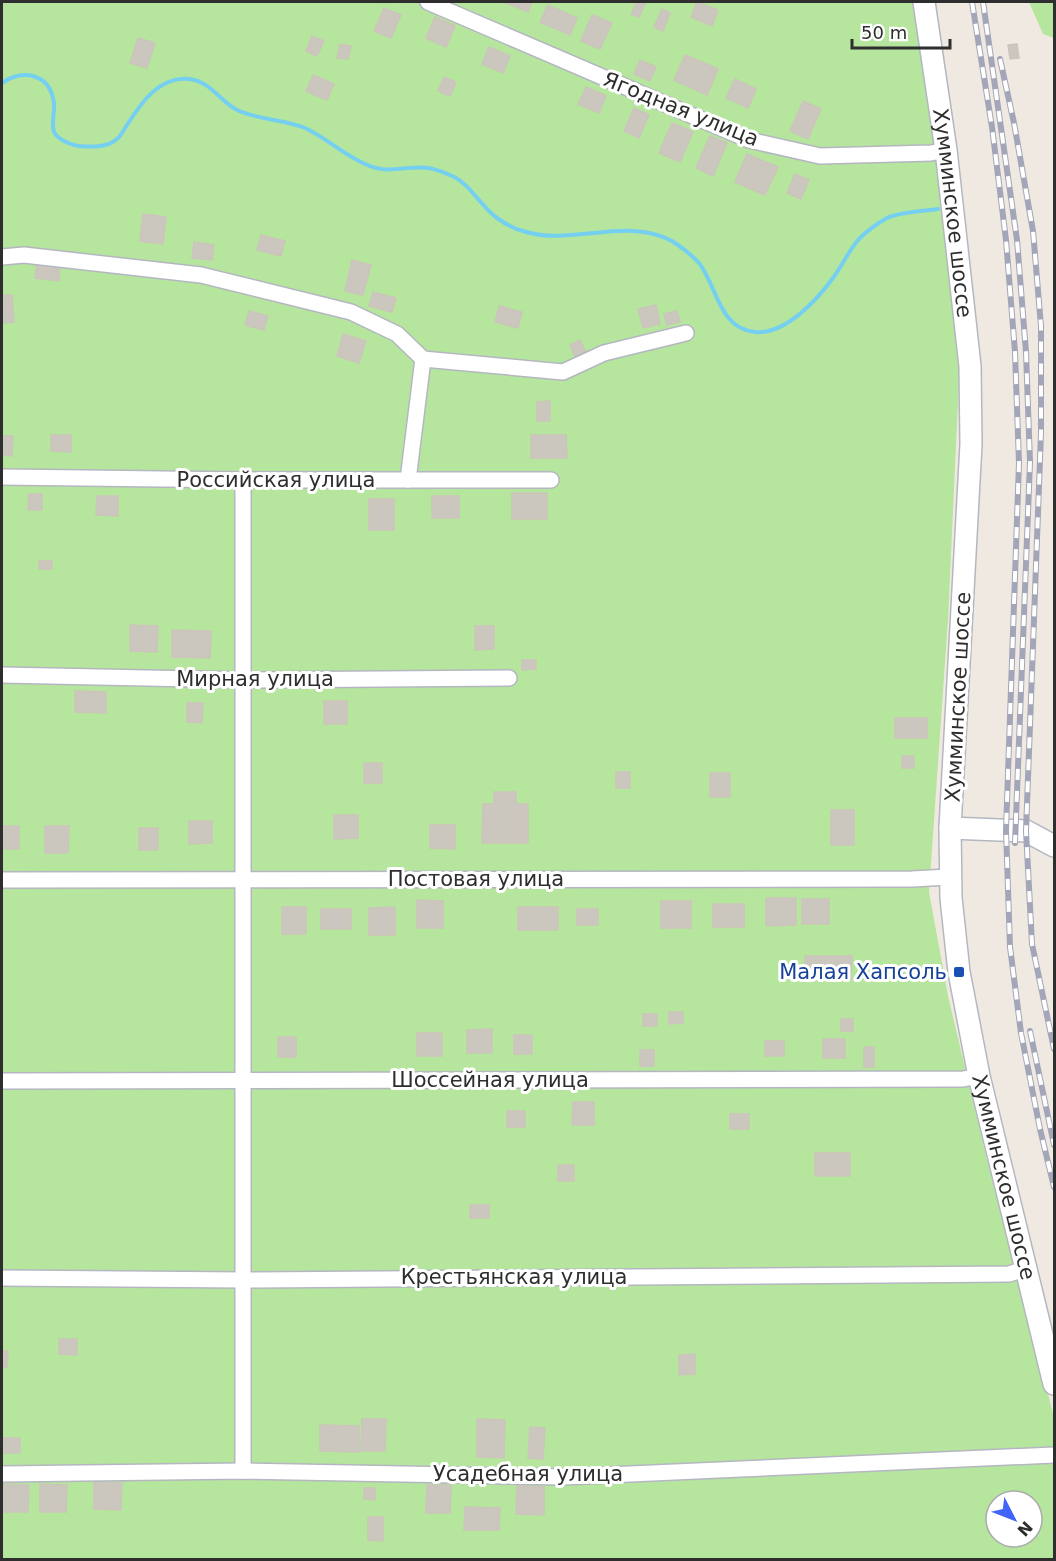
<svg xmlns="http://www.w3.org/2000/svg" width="1056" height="1561" viewBox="0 0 1056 1561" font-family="'DejaVu Sans',sans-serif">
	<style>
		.green { fill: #b6e59e; fill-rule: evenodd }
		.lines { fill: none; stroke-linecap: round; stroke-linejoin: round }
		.stream { stroke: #75cff0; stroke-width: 4 }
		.building { fill: #cbc7bf; stroke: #cbc5ba; stroke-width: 1.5 }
		.street-casing { stroke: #b4b7c1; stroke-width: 18 }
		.secondary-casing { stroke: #b4b7c1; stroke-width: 24 }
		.street { stroke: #fff; stroke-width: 15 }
		.secondary { stroke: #fff; stroke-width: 21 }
		.rail-casing { stroke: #a3a6b8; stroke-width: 6 }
		.rail { stroke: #fff; stroke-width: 4; stroke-dasharray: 11; stroke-linecap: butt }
		.transit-dot { fill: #1a4fb4; stroke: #fff; stroke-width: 2 }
		.labels { text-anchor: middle; stroke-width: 6; stroke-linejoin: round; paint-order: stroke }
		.street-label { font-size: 21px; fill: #2e2e2e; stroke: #fff }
		.transit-label { font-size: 21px; fill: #164399; stroke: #fff; text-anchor: end }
	</style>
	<rect width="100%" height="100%" fill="#efe9e1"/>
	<g class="green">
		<path d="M2,2H915L951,275L959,380L948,620L929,892L948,996L988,1164L1054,1417V1559L2,1560ZM996,1501H1032V1537H996Z"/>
		<polygon points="1029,2 1054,2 1054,38 1043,34"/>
	</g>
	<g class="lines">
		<path class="stream" d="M2,83C23,69 50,73 54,103C55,112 51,123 54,132C57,139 71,145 78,146C91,147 107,148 117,139C121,136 124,129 127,125C141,103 159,76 189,79C210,81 220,101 237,110C258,120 283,119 305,128C327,138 347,158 370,166C389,174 409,165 428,168C435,169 443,172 450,175C470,183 480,206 497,218C504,223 515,229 523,231C570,247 626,216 672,241C681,247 692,255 699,263C717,286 719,329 755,332C785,335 817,300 833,278C842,266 849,250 859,239C866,232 878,223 887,218C899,212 925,211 938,209"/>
	</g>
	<g class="building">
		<polygon points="504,2 532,2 528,12"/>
		<polygon points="637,2 646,2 639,17 631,14"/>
		<polygon points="697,2 718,10 712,26 691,17"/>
		<polygon points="548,5 577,18 570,35 540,22"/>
		<polygon points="384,8 401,15 391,38 374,31"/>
		<polygon points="662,9 670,13 663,31 654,27"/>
		<polygon points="592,15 612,23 600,49 581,41"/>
		<polygon points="435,17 455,26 446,47 426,38"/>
		<polygon points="312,36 324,41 317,56 306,51"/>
		<polygon points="138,38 155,43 147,68 130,63"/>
		<polygon points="340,44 351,46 348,59 337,58"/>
		<polygon points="1017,44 1019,58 1010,59 1008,45"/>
		<polygon points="489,47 510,56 503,73 482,64"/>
		<polygon points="685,55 718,69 707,95 674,80"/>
		<polygon points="640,60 656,67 650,81 634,74"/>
		<polygon points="313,75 334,84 327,100 306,91"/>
		<polygon points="444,77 456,82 450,96 438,91"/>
		<polygon points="735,79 756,89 748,108 726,98"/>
		<polygon points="586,87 606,96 599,113 578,104"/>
		<polygon points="803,101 821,109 808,139 790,131"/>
		<polygon points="634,108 649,115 639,138 624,131"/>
		<polygon points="672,123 693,132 680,162 659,153"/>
		<polygon points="710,136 727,143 713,176 696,168"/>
		<polygon points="747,154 778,167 765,195 735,182"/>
		<polygon points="795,174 809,180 801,199 787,193"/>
		<polygon points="143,214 166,217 163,244 140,241"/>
		<polygon points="261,235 285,241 281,256 257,250"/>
		<polygon points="194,242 214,245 212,260 192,258"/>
		<polygon points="352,260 371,265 363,295 345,291"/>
		<polygon points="37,261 60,263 59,281 35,278"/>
		<polygon points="373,292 396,298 392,312 369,306"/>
		<polygon points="2,295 12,295 14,322 2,323"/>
		<polygon points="656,305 660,324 643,328 638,309"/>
		<polygon points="499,306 522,312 518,328 495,322"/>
		<polygon points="249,311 268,316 264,330 245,325"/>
		<polygon points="677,311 680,322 667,325 664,314"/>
		<polygon points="343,334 366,341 359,363 337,356"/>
		<polygon points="580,340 586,352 575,357 570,345"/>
		<polygon points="550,401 550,421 537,421 537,402"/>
		<polygon points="51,435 71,435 71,452 51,451"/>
		<polygon points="531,435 566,435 567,458 531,458"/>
		<polygon points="2,436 13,436 12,456 2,455"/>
		<rect x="512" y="493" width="35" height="26"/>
		<polygon points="29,494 42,494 42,510 28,510"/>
		<polygon points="97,496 118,496 118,516 96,515"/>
		<rect x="432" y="496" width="27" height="22"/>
		<rect x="369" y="499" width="25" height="31"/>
		<rect x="39" y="561" width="13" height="8"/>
		<polygon points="130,625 158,626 157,652 130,651"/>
		<polygon points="475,626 494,626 494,649 475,650"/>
		<polygon points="172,630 211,631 210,658 172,657"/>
		<polygon points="522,660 536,660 536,669 522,670"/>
		<polygon points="75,691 106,692 106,713 75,712"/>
		<rect x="324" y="701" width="23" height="23"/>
		<polygon points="187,703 203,703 202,723 187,722"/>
		<rect x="895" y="718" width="32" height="20"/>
		<rect x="902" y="756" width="12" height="12"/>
		<rect x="364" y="763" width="18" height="20"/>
		<rect x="616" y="772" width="14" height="16"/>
		<rect x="710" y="773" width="20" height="24"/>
		<polygon points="494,792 516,792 516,804 528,804 528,843 482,843 483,804 494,804"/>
		<rect x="831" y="810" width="23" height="35"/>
		<polygon points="334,815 358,815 358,838 334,839"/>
		<polygon points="189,821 212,821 212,843 189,844"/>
		<polygon points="430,825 455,825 455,849 430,848"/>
		<rect x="2" y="826" width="17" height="23"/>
		<polygon points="45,826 69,826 68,853 45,853"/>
		<rect x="139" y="828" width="19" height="22"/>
		<polygon points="766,898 796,898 796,925 766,926"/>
		<rect x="802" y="899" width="27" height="25"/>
		<polygon points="417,900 443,901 443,928 417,928"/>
		<rect x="661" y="901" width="30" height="27"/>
		<rect x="713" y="904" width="31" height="23"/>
		<rect x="282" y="907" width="24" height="27"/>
		<polygon points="395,907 395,935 369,935 369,908"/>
		<rect x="518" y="907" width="40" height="23"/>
		<rect x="321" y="909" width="30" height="20"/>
		<rect x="577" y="909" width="21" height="16"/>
		<polygon points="805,956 852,956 851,979 805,979"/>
		<polygon points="669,1012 683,1012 683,1023 669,1024"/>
		<rect x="643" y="1014" width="14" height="12"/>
		<rect x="841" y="1019" width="12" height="12"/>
		<polygon points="492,1029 492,1053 467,1053 467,1030"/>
		<rect x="417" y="1033" width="25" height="23"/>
		<rect x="514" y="1035" width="18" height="19"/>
		<rect x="278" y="1037" width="18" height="20"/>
		<rect x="823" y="1039" width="22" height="19"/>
		<rect x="765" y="1041" width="19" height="15"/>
		<rect x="864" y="1047" width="10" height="20"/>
		<rect x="640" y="1050" width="14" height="16"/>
		<polygon points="573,1102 594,1102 594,1125 572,1125"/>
		<rect x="507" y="1111" width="18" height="16"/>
		<rect x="730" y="1114" width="19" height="15"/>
		<rect x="815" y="1153" width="35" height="23"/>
		<rect x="558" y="1165" width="16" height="16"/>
		<rect x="470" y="1205" width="19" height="13"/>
		<polygon points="59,1339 77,1339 77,1355 59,1354"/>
		<polygon points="2,1351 8,1351 7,1367 2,1367"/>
		<polygon points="695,1354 695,1374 679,1375 679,1355"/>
		<polygon points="362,1419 386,1419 385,1451 361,1451"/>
		<polygon points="477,1419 505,1420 504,1458 477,1457"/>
		<polygon points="320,1425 359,1426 359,1452 320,1451"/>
		<polygon points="530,1427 545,1428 543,1459 528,1458"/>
		<rect x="2" y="1438" width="18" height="15"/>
		<polygon points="94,1482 122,1483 121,1510 94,1509"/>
		<polygon points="2,1484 29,1485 28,1512 2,1512"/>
		<polygon points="40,1484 67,1485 66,1512 40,1512"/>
		<polygon points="427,1485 451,1485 450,1513 426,1513"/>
		<polygon points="517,1486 544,1487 544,1515 516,1514"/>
		<polygon points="364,1488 375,1488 375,1500 364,1499"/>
		<polygon points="465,1507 500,1508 499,1530 464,1530"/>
		<polygon points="368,1517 383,1517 383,1541 368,1540"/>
	</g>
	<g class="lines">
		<defs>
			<g id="street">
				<polyline points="428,2 749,140 820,156 931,153 946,150"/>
				<polyline points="2,257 24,255 201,275 351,312 397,334 423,359 563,372 604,353 686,333"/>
				<polyline points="2,477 243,480 551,480"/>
				<polyline points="408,480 423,359"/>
				<polyline points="2,675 243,680 509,678"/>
				<polyline points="2,880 912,879 949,877"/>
				<polyline points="2,1081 963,1079 979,1076"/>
				<polyline points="2,1278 243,1280 1009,1274 1025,1269"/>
				<polyline points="243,1471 243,480"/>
				<polyline points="2,1474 243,1471 563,1477 1054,1455"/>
			</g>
			<g id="secondary">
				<path id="s1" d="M924,2L946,150L970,366L971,444L950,828L951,898L959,972L979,1076L1054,1384"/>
				<polyline points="950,828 1026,831 1054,846"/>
			</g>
		</defs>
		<use href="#street" class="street-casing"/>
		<use href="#secondary" class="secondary-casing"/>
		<use href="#street" class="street"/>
		<use href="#secondary" class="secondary"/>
		<defs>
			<g id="rail">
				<polyline points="972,2 992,127 1006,240 1015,352 1019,463 1006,830 1010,947 1021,1033 1040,1129 1054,1187"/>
				<polyline points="983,2 1017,240 1026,352 1030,462 1015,843"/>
				<polyline points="1000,59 1014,123 1033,231 1041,326 1041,433 1026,831 1032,944 1054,1049"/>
				<polyline points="1030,1031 1054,1145"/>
			</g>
		</defs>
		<use href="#rail" class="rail-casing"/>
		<use href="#rail" class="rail"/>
	</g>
	<rect class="transit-dot" x="953" y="966" width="12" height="12" rx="3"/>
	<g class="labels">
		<g class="street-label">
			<text transform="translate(681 109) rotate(22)" y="7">Ягодная улица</text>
			<text dy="7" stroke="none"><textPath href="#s1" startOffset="213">Хумминское шоссе</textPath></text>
			<text x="276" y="487">Российская улица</text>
			<text x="255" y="686">Мирная улица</text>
			<text transform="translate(958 697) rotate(-87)" y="7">Хумминское шоссе</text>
			<text x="476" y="886">Постовая улица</text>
			<text x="490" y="1087">Шоссейная улица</text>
			<text dy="7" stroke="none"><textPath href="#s1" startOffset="1184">Хумминское шоссе</textPath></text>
			<text x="514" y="1284">Крестьянская улица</text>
			<text x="528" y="1481">Усадебная улица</text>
		</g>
		<g class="transit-label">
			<text x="947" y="979">Малая Хапсоль</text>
		</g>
	</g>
	<rect width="1056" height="1561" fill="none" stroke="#2e2e2e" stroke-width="6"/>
	<g transform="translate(1014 1519) rotate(132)"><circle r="28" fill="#ffffff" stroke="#ababab" stroke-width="1.5"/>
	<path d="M0-4.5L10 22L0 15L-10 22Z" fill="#4264fb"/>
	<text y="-9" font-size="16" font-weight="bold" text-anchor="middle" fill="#2e2e2e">N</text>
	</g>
	<path d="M852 39v9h98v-9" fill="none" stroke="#2e2e2e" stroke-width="3"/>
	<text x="861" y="39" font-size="18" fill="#2e2e2e" stroke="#ffffff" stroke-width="4.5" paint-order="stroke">50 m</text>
</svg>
